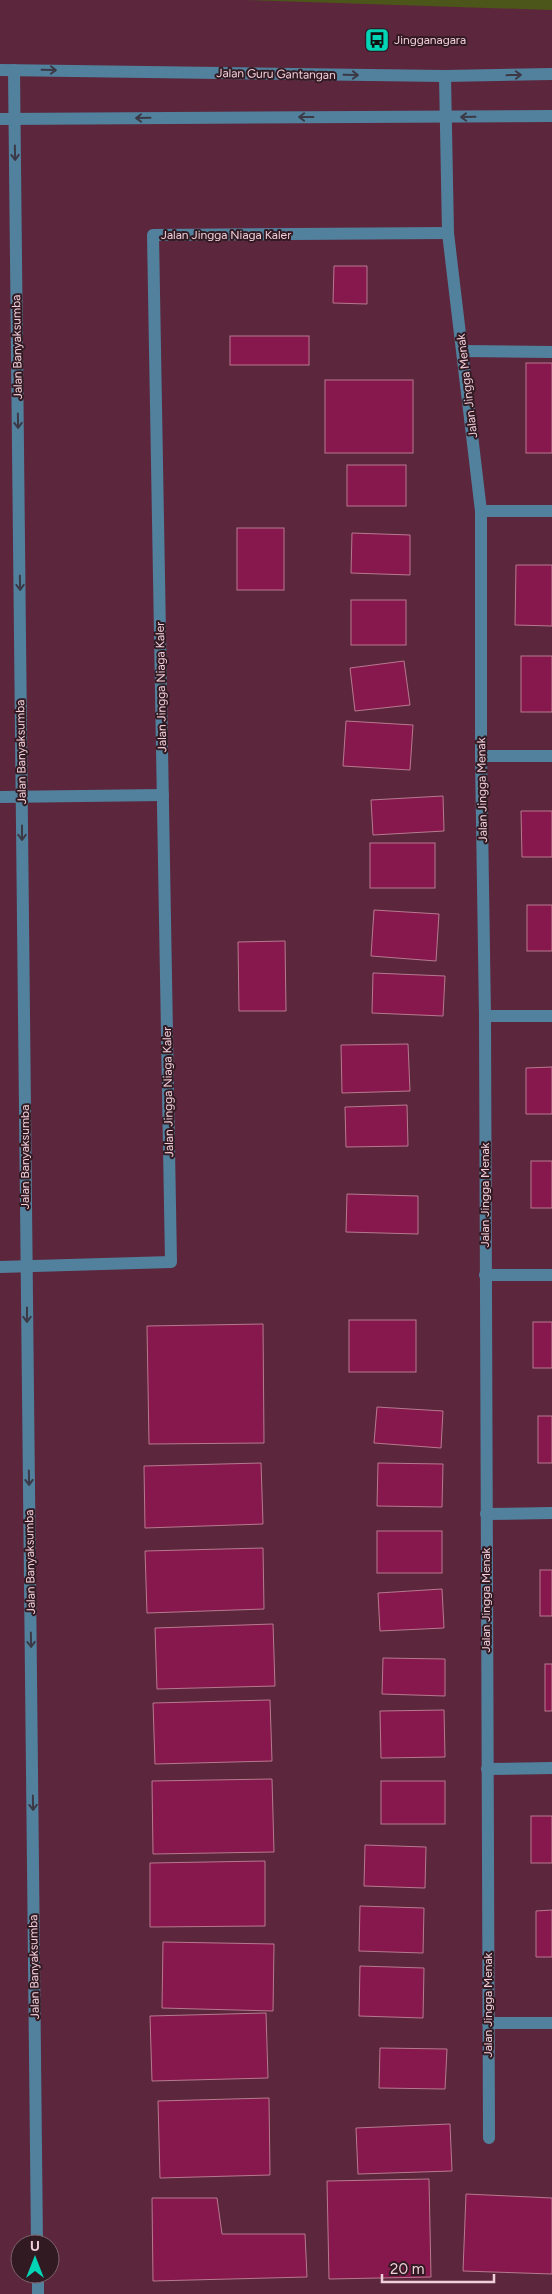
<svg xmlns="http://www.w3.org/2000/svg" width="552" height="2294" viewBox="0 0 552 2294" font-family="Figtree,sans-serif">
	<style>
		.green { fill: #4d561a }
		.building { fill: #87184d; stroke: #b7798f }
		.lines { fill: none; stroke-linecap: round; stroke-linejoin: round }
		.minor { stroke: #52819e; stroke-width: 12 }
		.oneway { stroke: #3c3947 }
		.labels { text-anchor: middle; stroke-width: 4; stroke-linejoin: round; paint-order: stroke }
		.poi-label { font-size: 12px; fill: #f0ced9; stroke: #321a22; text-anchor: start }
		.street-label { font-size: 12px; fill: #f0ced9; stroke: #321a22 }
	</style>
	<rect width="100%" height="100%" fill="#5c273c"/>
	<polygon class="green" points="245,0 552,0 552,10"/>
	<g class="building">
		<polygon points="334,266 367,266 367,304 333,303"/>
		<rect x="230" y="336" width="79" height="29"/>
		<rect x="526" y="363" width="26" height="90"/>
		<rect x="325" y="380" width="88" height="73"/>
		<rect x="347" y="465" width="59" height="41"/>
		<rect x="237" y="528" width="47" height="62"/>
		<polygon points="352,533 410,535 410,575 351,573"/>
		<polygon points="516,565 552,565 552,626 515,625"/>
		<rect x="351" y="600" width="55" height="45"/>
		<rect x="521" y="656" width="31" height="56"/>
		<polygon points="404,661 410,705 355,711 350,668"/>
		<polygon points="346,721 413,725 410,770 343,766"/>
		<polygon points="443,796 444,831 373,835 371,800"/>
		<polygon points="521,811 552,811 552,857 522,857"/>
		<rect x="370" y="843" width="65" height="45"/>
		<rect x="527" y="905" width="25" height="46"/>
		<polygon points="374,910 439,914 436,961 371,956"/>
		<polygon points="285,941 286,1011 239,1011 238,942"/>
		<polygon points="373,973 445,976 443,1016 372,1013"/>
		<polygon points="408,1044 410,1091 342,1093 341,1045"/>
		<polygon points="552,1067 552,1114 526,1114 526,1068"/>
		<polygon points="407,1105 408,1146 346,1147 345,1107"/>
		<rect x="531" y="1161" width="21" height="47"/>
		<polygon points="347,1194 418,1196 418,1234 346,1232"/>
		<rect x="349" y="1320" width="67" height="52"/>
		<rect x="533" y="1322" width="19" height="46"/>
		<polygon points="263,1324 264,1443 149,1444 147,1326"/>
		<polygon points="377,1407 443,1411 441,1448 374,1443"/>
		<rect x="538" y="1416" width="14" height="47"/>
		<polygon points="261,1463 263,1524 145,1528 144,1466"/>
		<polygon points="378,1463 443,1464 442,1507 377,1506"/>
		<rect x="377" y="1531" width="65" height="42"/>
		<polygon points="263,1548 264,1609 147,1613 145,1551"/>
		<rect x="540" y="1570" width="12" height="46"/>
		<polygon points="442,1589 444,1628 380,1631 378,1593"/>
		<polygon points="273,1624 275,1686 157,1689 155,1628"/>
		<polygon points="383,1658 445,1659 445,1696 382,1694"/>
		<rect x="545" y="1664" width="7" height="47"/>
		<polygon points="270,1700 272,1761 155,1764 153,1703"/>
		<polygon points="444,1710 445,1757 381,1758 380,1711"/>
		<polygon points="272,1779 274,1852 153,1854 152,1781"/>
		<rect x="381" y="1781" width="64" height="43"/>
		<rect x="531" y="1816" width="21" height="47"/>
		<polygon points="365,1845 426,1847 425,1888 364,1886"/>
		<polygon points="265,1861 265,1926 150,1927 150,1863"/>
		<polygon points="360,1906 424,1908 423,1953 359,1951"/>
		<polygon points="552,1910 552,1957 536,1957 536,1911"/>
		<polygon points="163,1942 274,1944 273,2011 162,2008"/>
		<polygon points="360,1966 424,1968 423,2018 359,2016"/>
		<polygon points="266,2013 268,2078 152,2081 150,2016"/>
		<polygon points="380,2048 447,2049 445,2089 379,2088"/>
		<polygon points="269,2098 270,2175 160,2178 158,2101"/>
		<polygon points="450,2124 452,2171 358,2174 356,2128"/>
		<polygon points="429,2179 431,2277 329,2279 327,2181"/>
		<polygon points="466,2194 552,2198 552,2274 463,2271"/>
		<polygon points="152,2198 217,2198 222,2234 305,2234 307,2277 153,2281"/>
	</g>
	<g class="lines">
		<g class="minor">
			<polyline points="0,70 445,76 552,74"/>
			<polyline points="14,70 37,2244"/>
			<polyline points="445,76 448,233 481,511 481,756 485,1016 489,2138"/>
			<polyline points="0,119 552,116"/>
			<polyline points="463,351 552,352"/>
			<polyline points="481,511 552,511"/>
			<polyline points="481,756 552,756"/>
			<polyline points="0,797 163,795"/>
			<polyline points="485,1016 552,1016"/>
			<polyline points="0,1267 171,1262 153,235 448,233"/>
			<polyline points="485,1275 552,1275"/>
			<polyline points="486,1514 552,1513"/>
			<polyline points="487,1769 552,1768"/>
			<polyline points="488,2023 552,2023"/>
			<polyline points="38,2274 38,2294"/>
		</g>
	</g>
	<defs><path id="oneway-shaft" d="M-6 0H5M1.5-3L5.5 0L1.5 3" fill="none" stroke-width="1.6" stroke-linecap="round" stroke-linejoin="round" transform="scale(1.25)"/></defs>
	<g class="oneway">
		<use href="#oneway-shaft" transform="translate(49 70) rotate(1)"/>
		<use href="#oneway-shaft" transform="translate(351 75) rotate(1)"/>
		<use href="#oneway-shaft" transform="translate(514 75) rotate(-1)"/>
		<use href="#oneway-shaft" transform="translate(306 117) rotate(-180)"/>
		<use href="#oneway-shaft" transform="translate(468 117) rotate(179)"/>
		<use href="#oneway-shaft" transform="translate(143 118) rotate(179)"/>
		<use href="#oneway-shaft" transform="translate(15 153) rotate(89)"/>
		<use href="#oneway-shaft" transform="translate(18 421) rotate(89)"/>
		<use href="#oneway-shaft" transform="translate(20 583) rotate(89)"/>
		<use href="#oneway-shaft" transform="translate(22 833) rotate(90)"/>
		<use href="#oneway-shaft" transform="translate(27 1315) rotate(90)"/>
		<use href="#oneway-shaft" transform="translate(29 1478) rotate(89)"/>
		<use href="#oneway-shaft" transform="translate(31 1640) rotate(89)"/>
		<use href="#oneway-shaft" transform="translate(33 1803) rotate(89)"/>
	</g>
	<defs>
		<symbol id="bus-square" viewBox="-11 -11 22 22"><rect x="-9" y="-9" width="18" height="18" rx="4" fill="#02d5b6" stroke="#321a22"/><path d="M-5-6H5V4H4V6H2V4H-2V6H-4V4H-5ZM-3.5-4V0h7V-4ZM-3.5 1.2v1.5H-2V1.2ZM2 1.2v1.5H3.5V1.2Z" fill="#111"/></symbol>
	</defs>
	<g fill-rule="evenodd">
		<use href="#bus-square" x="363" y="26" width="28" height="28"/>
	</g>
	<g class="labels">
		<g class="poi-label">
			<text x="394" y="44">Jingganagara</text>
		</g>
		<g class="street-label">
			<text transform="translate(276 74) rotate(1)" y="4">Jalan Guru Gantangan</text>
			<text x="226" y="239">Jalan Jingga Niaga Kaler</text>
			<text transform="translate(17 347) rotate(-91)" y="4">Jalan Banyaksumba</text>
			<text transform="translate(467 386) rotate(-97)" y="4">Jalan Jingga Menak</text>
			<text transform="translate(161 687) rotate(-91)" y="4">Jalan Jingga Niaga Kaler</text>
			<text transform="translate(21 752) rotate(-91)" y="4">Jalan Banyaksumba</text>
			<text transform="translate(482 790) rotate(-91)" y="4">Jalan Jingga Menak</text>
			<text transform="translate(168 1092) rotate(-91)" y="4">Jalan Jingga Niaga Kaler</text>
			<text transform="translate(25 1157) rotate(-90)" y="4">Jalan Banyaksumba</text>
			<text transform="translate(485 1195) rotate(-90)" y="4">Jalan Jingga Menak</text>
			<text transform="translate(30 1562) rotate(-91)" y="4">Jalan Banyaksumba</text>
			<text transform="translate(486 1600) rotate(-90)" y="4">Jalan Jingga Menak</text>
			<text transform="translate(34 1967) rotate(-91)" y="4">Jalan Banyaksumba</text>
			<text transform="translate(488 2005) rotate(-90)" y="4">Jalan Jingga Menak</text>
		</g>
	</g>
	<g transform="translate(35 2259)"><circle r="24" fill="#321a22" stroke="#7e626b"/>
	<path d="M0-4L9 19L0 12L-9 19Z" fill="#02d5b6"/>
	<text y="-8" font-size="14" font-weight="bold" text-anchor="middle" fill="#f0ced9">U</text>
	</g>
	<path d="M382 2274v8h112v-8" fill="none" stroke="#f0ced9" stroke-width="2.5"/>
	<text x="390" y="2274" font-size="15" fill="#f0ced9" stroke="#321a22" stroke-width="4" paint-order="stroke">20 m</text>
</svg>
